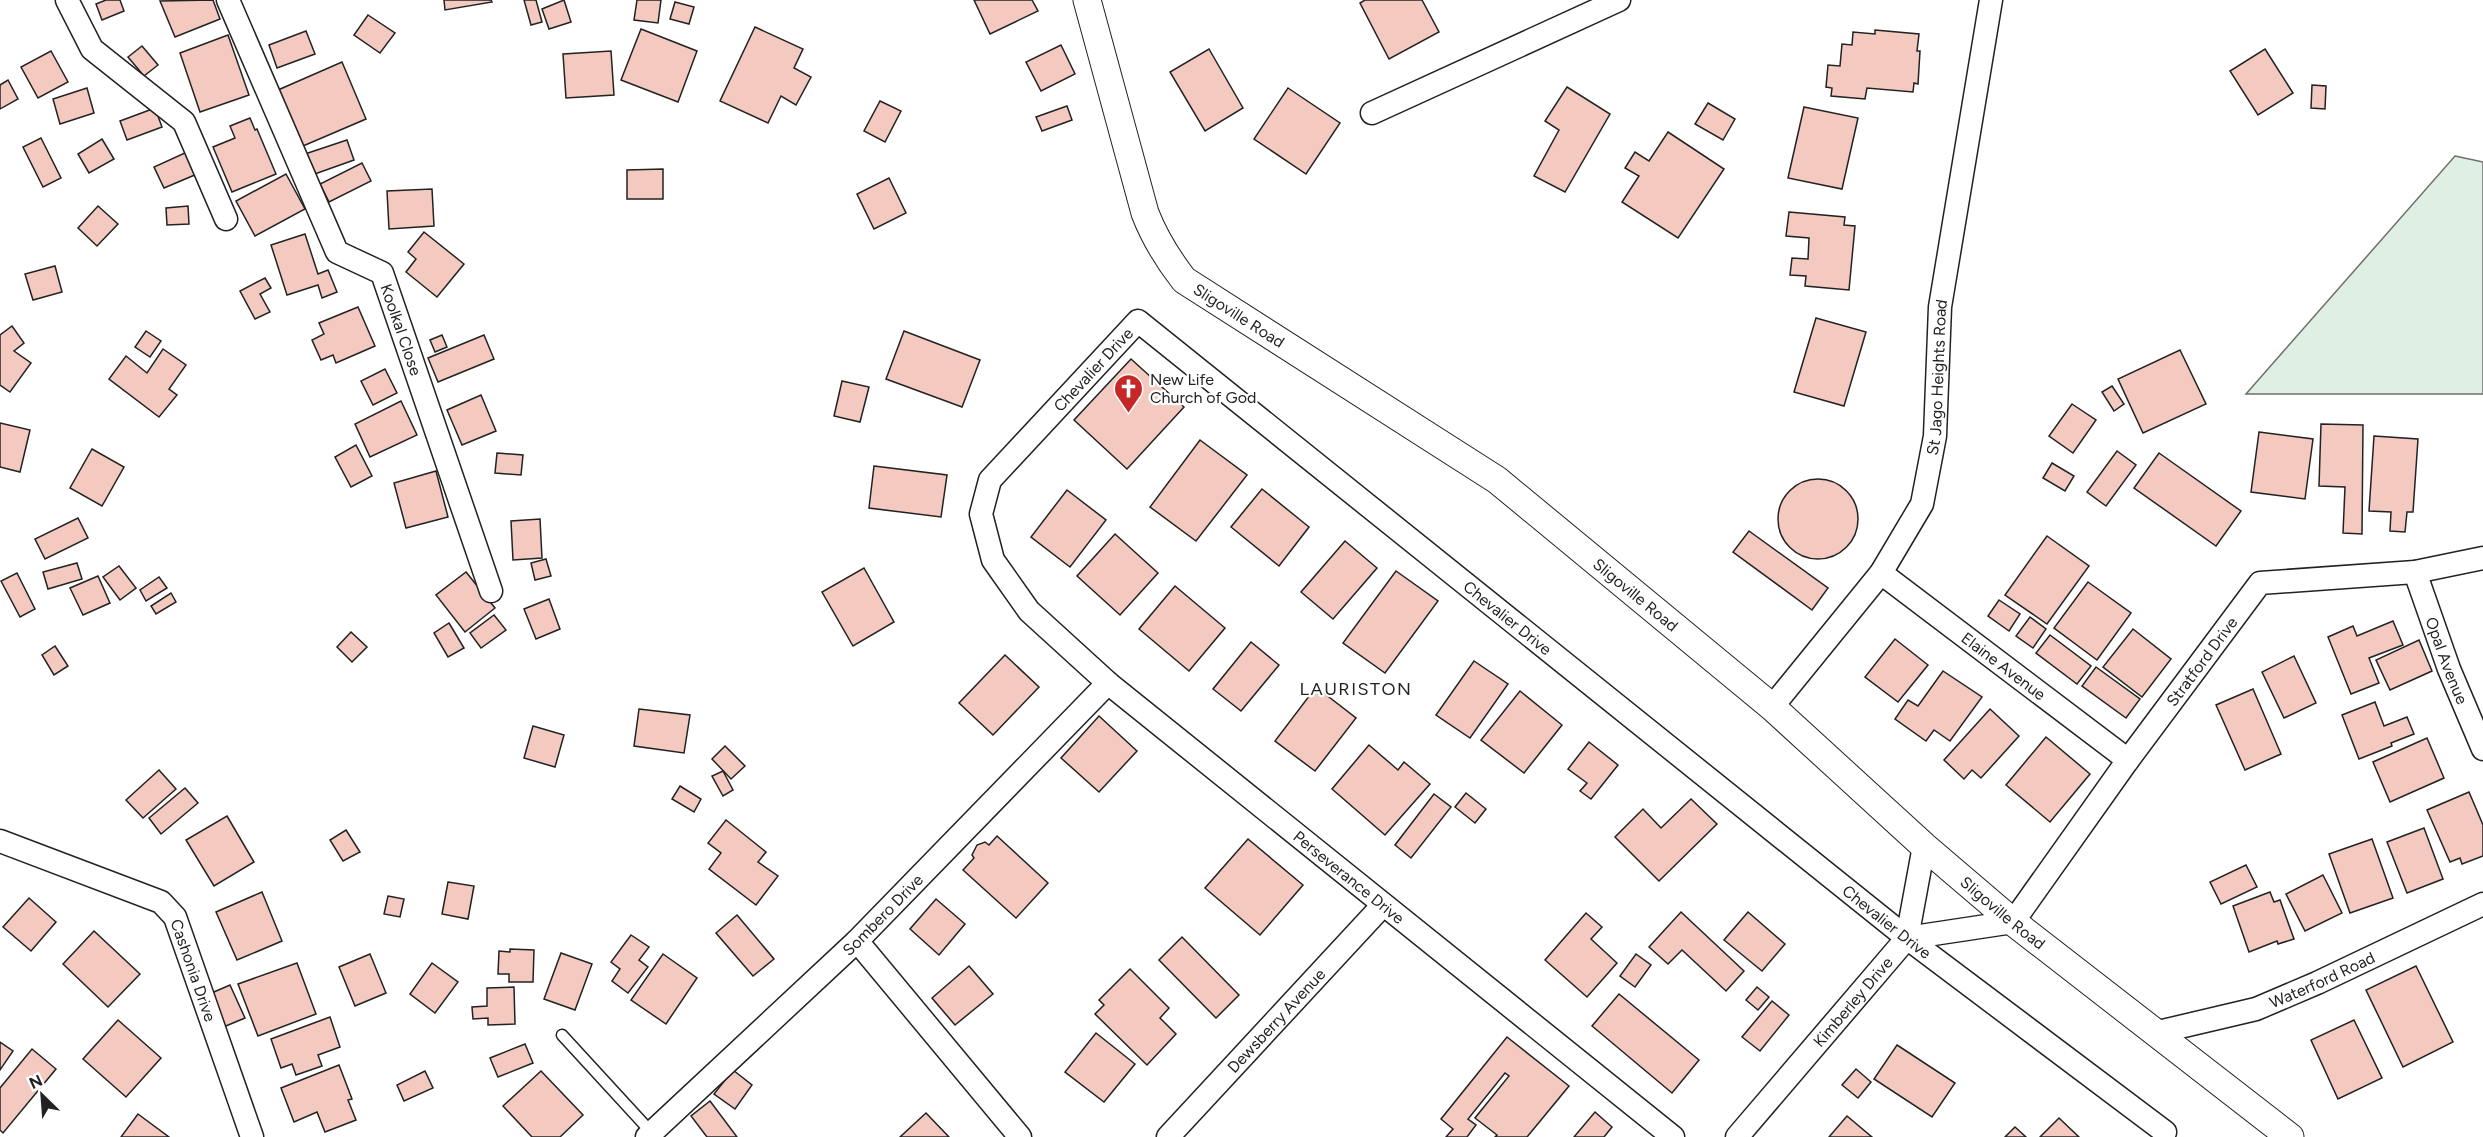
<svg xmlns="http://www.w3.org/2000/svg" width="2483" height="1137" viewBox="0 0 2483 1137" font-family="Figtree,sans-serif">
	<style>
		.green { fill: #e0efe3; stroke: #6f6f6f; stroke-width: 1.5 }
		.building { fill: #f3c9c0; stroke: #222; stroke-width: 1.5 }
		.lines { fill: none; stroke-linecap: round; stroke-linejoin: round }
		.service-casing { stroke: #222; stroke-width: 13 }
		.minor-casing { stroke: #222; stroke-width: 25 }
		.tertiary-casing { stroke: #222; stroke-width: 29 }
		.service { stroke: #fff; stroke-width: 10 }
		.minor { stroke: #fff; stroke-width: 22 }
		.tertiary { stroke: #fff; stroke-width: 27 }
		.labels { text-anchor: middle; stroke-width: 4.5; stroke-linejoin: round; paint-order: stroke }
		.street-label { font-size: 16px; fill: #222; stroke: #fff }
		.poi-label { font-size: 16px; fill: #222; stroke: #fff; text-anchor: start }
		.neighbourhood-label { font-size: 18px; letter-spacing: 1.5px; fill: #222; stroke: #fff }
	</style>
	<rect width="100%" height="100%" fill="#fff"/>
	<polygon class="green" points="2455,156 2483,162 2483,394 2246,394"/>
	<g class="building">
		<polygon points="106,0 120,0 124,11 102,20 96,4"/>
		<polygon points="213,0 220,19 175,37 160,1"/>
		<polygon points="444,0 491,0 492,2 445,10"/>
		<polygon points="524,0 536,0 542,22 531,25"/>
		<polygon points="564,0 571,22 549,29 542,9"/>
		<polygon points="637,0 661,0 658,23 634,20"/>
		<polygon points="974,0 1032,0 1038,11 990,34"/>
		<polygon points="1365,0 1422,0 1439,32 1389,59 1360,3"/>
		<polygon points="675,2 694,7 689,24 670,19"/>
		<polygon points="368,15 395,33 380,53 354,35"/>
		<polygon points="755,27 803,49 794,68 811,77 796,105 781,96 768,123 720,101"/>
		<polygon points="641,29 697,51 678,102 621,80"/>
		<polygon points="1875,30 1919,34 1917,51 1920,51 1918,84 1914,83 1913,92 1867,88 1865,99 1831,96 1832,88 1826,87 1828,65 1840,66 1842,44 1852,45 1853,32 1875,34"/>
		<polygon points="306,31 315,54 277,68 269,45"/>
		<polygon points="228,35 249,95 200,112 180,53"/>
		<polygon points="1061,45 1075,74 1041,91 1026,62"/>
		<polygon points="142,46 158,65 144,76 128,57"/>
		<polygon points="1209,49 1243,108 1205,131 1170,72"/>
		<polygon points="2265,49 2293,93 2258,115 2230,71"/>
		<polygon points="51,51 68,82 38,98 21,67"/>
		<polygon points="611,51 614,95 566,98 563,54"/>
		<polygon points="342,62 366,119 303,146 278,90"/>
		<polygon points="8,80 18,99 0,109 0,85"/>
		<polygon points="2312,85 2326,86 2325,109 2311,108"/>
		<polygon points="1567,87 1610,114 1565,192 1534,176 1559,130 1545,121"/>
		<polygon points="87,88 94,113 60,124 53,99"/>
		<polygon points="1288,88 1340,123 1306,174 1254,139"/>
		<polygon points="880,101 901,111 885,142 864,131"/>
		<polygon points="1708,103 1735,119 1723,140 1695,124"/>
		<polygon points="1067,106 1072,120 1042,131 1036,117"/>
		<polygon points="1804,107 1858,118 1842,189 1788,178"/>
		<polygon points="155,108 162,127 127,140 120,121"/>
		<polygon points="250,118 255,130 257,129 276,174 232,192 213,147 235,138 230,126"/>
		<polygon points="1668,132 1724,169 1678,238 1622,202 1639,176 1625,168 1635,152 1649,161"/>
		<polygon points="41,138 61,178 43,187 23,147"/>
		<polygon points="102,139 114,159 89,173 78,154"/>
		<polygon points="347,140 354,160 312,175 305,154"/>
		<polygon points="187,152 197,174 164,188 154,167"/>
		<polygon points="362,163 371,181 329,202 320,184"/>
		<polygon points="663,169 663,199 627,199 627,170"/>
		<polygon points="286,174 305,209 255,236 236,201"/>
		<polygon points="889,178 906,213 874,229 857,194"/>
		<polygon points="432,189 434,226 389,229 387,191"/>
		<polygon points="98,206 118,224 97,246 78,228"/>
		<polygon points="188,206 189,224 167,225 166,208"/>
		<polygon points="1789,212 1845,217 1844,225 1855,226 1849,290 1805,286 1806,276 1790,275 1792,258 1808,259 1809,238 1786,236"/>
		<polygon points="424,232 464,264 437,297 406,272 416,259 408,252"/>
		<polygon points="305,234 318,274 328,270 337,292 322,298 318,285 287,295 271,245"/>
		<polygon points="55,266 62,292 33,300 25,274"/>
		<polygon points="265,278 271,288 260,294 270,312 255,319 240,291"/>
		<polygon points="358,307 375,346 336,363 333,355 321,360 312,340 324,334 319,323"/>
		<polygon points="1816,318 1866,332 1844,406 1794,392"/>
		<polygon points="12,326 24,343 14,351 31,363 10,392 0,385 0,335"/>
		<polygon points="146,331 161,341 150,357 135,347"/>
		<polygon points="904,331 980,360 962,407 886,379"/>
		<polygon points="442,335 447,347 435,352 430,340"/>
		<polygon points="484,335 494,359 438,382 428,358"/>
		<polygon points="163,349 186,365 169,389 177,395 159,417 109,379 126,356 147,373"/>
		<polygon points="2180,350 2206,404 2143,433 2118,379"/>
		<polygon points="1131,359 1184,407 1127,469 1074,420"/>
		<polygon points="385,369 397,393 373,405 361,381"/>
		<polygon points="842,381 869,387 860,422 834,416"/>
		<polygon points="2112,386 2124,404 2114,411 2102,392"/>
		<polygon points="481,395 496,431 462,445 447,410"/>
		<polygon points="401,401 417,435 370,457 355,424"/>
		<polygon points="2072,404 2096,420 2073,453 2049,436"/>
		<polygon points="0,423 30,430 20,472 0,467"/>
		<polygon points="2321,424 2363,425 2362,534 2343,533 2345,487 2319,486"/>
		<polygon points="2259,432 2313,439 2305,499 2251,492"/>
		<polygon points="2374,436 2418,439 2413,512 2407,512 2405,532 2390,531 2391,512 2369,511"/>
		<polygon points="1200,440 1247,475 1196,541 1150,507"/>
		<polygon points="356,445 372,476 351,487 335,457"/>
		<polygon points="92,449 124,467 102,506 70,488"/>
		<polygon points="2117,451 2136,465 2106,506 2087,492"/>
		<polygon points="497,453 523,455 521,475 495,473"/>
		<polygon points="2159,453 2241,511 2216,546 2134,488"/>
		<polygon points="2052,463 2074,476 2065,491 2043,478"/>
		<polygon points="874,466 947,475 941,517 869,508"/>
		<polygon points="436,471 448,517 406,528 394,483"/>
		<circle cx="1818" cy="519" r="40"/>
		<polygon points="1262,489 1309,527 1279,566 1231,527"/>
		<polygon points="1067,490 1106,520 1070,567 1031,537"/>
		<polygon points="78,518 88,538 45,559 35,539"/>
		<polygon points="540,519 542,558 513,560 511,521"/>
		<polygon points="1749,531 1828,588 1812,610 1733,552"/>
		<polygon points="1115,534 1158,573 1120,615 1077,576"/>
		<polygon points="2047,536 2089,566 2047,624 2005,595"/>
		<polygon points="1345,541 1377,568 1333,619 1301,592"/>
		<polygon points="546,559 551,576 535,580 531,563"/>
		<polygon points="77,563 82,579 48,589 43,572"/>
		<polygon points="119,566 136,588 120,600 103,577"/>
		<polygon points="864,568 894,622 853,646 822,592"/>
		<polygon points="1396,571 1438,601 1385,673 1343,643"/>
		<polygon points="466,572 495,608 465,632 436,595"/>
		<polygon points="17,573 35,609 20,617 1,581"/>
		<polygon points="98,576 110,603 83,615 70,588"/>
		<polygon points="159,577 167,588 146,601 140,590"/>
		<polygon points="2088,582 2131,613 2097,660 2054,628"/>
		<polygon points="1175,586 1225,628 1189,671 1139,629"/>
		<polygon points="171,593 176,602 156,614 151,606"/>
		<polygon points="549,599 560,629 536,639 524,609"/>
		<polygon points="1999,600 2020,614 2009,631 1988,616"/>
		<polygon points="494,615 506,630 481,648 470,633"/>
		<polygon points="2030,617 2046,629 2033,648 2016,636"/>
		<polygon points="2393,621 2403,645 2369,658 2379,683 2351,694 2328,637 2353,626 2357,636"/>
		<polygon points="449,623 464,648 448,657 434,633"/>
		<polygon points="2133,629 2171,659 2142,697 2103,667"/>
		<polygon points="351,632 367,647 352,662 337,647"/>
		<polygon points="2050,635 2091,666 2077,684 2036,653"/>
		<polygon points="1895,639 1928,665 1898,702 1865,677"/>
		<polygon points="2419,640 2432,671 2390,690 2376,660"/>
		<polygon points="1251,642 1279,665 1241,711 1213,689"/>
		<polygon points="55,646 68,666 54,675 42,655"/>
		<polygon points="1005,655 1039,687 993,735 959,703"/>
		<polygon points="2294,656 2316,703 2284,718 2262,672"/>
		<polygon points="1474,661 1508,684 1470,738 1436,715"/>
		<polygon points="2096,667 2140,699 2126,718 2082,686"/>
		<polygon points="1943,671 1982,697 1950,741 1934,730 1926,741 1895,719 1908,700 1918,706"/>
		<polygon points="1316,687 1356,718 1315,771 1275,741"/>
		<polygon points="2253,689 2281,754 2245,770 2216,705"/>
		<polygon points="1520,691 1562,725 1524,773 1481,740"/>
		<polygon points="2375,702 2384,726 2407,717 2414,734 2391,743 2392,746 2359,759 2342,715"/>
		<polygon points="639,709 690,715 684,753 634,746"/>
		<polygon points="1990,709 2019,736 1981,778 1972,770 1964,779 1944,760"/>
		<polygon points="1099,716 1137,751 1099,792 1061,758"/>
		<polygon points="533,726 564,735 555,767 524,758"/>
		<polygon points="2046,737 2090,774 2050,822 2006,785"/>
		<polygon points="2427,738 2444,778 2390,802 2373,762"/>
		<polygon points="1589,742 1618,765 1591,799 1580,791 1587,783 1568,769"/>
		<polygon points="1369,745 1398,770 1404,762 1430,784 1385,835 1332,789"/>
		<polygon points="725,746 745,766 731,779 712,759"/>
		<polygon points="159,770 176,789 143,818 126,800"/>
		<polygon points="723,771 733,790 723,796 712,776"/>
		<polygon points="680,786 701,799 694,812 672,799"/>
		<polygon points="185,788 198,803 161,834 149,818"/>
		<polygon points="2469,792 2483,825 2483,856 2462,864 2460,858 2450,862 2427,810"/>
		<polygon points="1466,793 1486,809 1475,823 1455,807"/>
		<polygon points="1434,794 1451,807 1411,858 1395,845"/>
		<polygon points="1691,799 1717,824 1659,881 1615,837 1643,809 1661,828"/>
		<polygon points="227,816 254,862 214,886 186,840"/>
		<polygon points="726,820 766,852 758,862 778,876 756,905 709,869 721,853 708,843"/>
		<polygon points="2424,828 2443,879 2407,893 2387,842"/>
		<polygon points="346,830 360,852 343,861 330,840"/>
		<polygon points="997,836 1048,883 1016,918 963,870 974,858 972,855 977,845 985,842 989,845"/>
		<polygon points="1248,839 1303,885 1260,935 1205,888"/>
		<polygon points="2372,839 2393,898 2350,913 2329,854"/>
		<polygon points="2246,865 2257,887 2221,904 2210,882"/>
		<polygon points="2323,875 2342,913 2305,931 2286,894"/>
		<polygon points="448,882 474,886 468,919 442,914"/>
		<polygon points="262,892 282,941 237,960 216,912"/>
		<polygon points="2270,892 2274,902 2280,900 2294,939 2278,944 2277,941 2249,952 2233,906"/>
		<polygon points="388,896 404,899 400,917 384,914"/>
		<polygon points="29,898 56,922 31,951 3,927"/>
		<polygon points="936,899 965,924 939,955 910,929"/>
		<polygon points="1681,912 1744,971 1726,991 1682,950 1668,964 1649,947"/>
		<polygon points="1748,912 1785,944 1762,971 1724,940"/>
		<polygon points="1586,913 1602,927 1591,939 1617,963 1587,997 1545,960"/>
		<polygon points="737,915 774,959 753,976 716,933"/>
		<polygon points="94,931 140,974 108,1007 63,964"/>
		<polygon points="631,935 649,947 639,960 648,967 628,993 612,981 620,969 611,962"/>
		<polygon points="1182,937 1239,995 1216,1018 1159,960"/>
		<polygon points="510,949 534,950 533,982 509,982 509,974 498,974 499,951 510,952"/>
		<polygon points="561,953 592,964 575,1010 544,999"/>
		<polygon points="370,954 386,993 355,1006 339,967"/>
		<polygon points="663,954 697,978 666,1024 631,1000"/>
		<polygon points="1636,954 1651,965 1635,987 1620,976"/>
		<polygon points="297,963 316,1014 258,1036 238,984"/>
		<polygon points="432,963 458,982 435,1013 410,994"/>
		<polygon points="969,966 993,994 955,1025 932,998"/>
		<polygon points="2416,966 2453,1042 2403,1067 2366,990"/>
		<polygon points="1130,969 1169,1008 1160,1018 1176,1034 1147,1065 1095,1014 1104,1005 1099,1000"/>
		<polygon points="230,985 245,1018 221,1028 207,995"/>
		<polygon points="514,987 515,1024 488,1025 488,1018 473,1019 472,1007 487,1006 487,988"/>
		<polygon points="1757,987 1769,997 1758,1010 1746,1000"/>
		<polygon points="1619,994 1699,1060 1672,1093 1592,1026"/>
		<polygon points="1772,1001 1789,1015 1760,1051 1742,1037"/>
		<polygon points="330,1017 340,1047 318,1055 322,1066 296,1075 292,1064 281,1068 271,1039"/>
		<polygon points="118,1020 161,1058 126,1097 83,1059"/>
		<polygon points="2354,1020 2382,1078 2338,1099 2311,1040"/>
		<polygon points="1096,1033 1135,1064 1104,1102 1065,1072"/>
		<polygon points="1507,1037 1569,1086 1527,1137 1495,1137 1497,1135 1475,1118 1509,1076 1505,1073 1468,1119 1476,1125 1467,1137 1446,1137 1453,1129 1441,1119"/>
		<polygon points="0,1042 13,1051 0,1070"/>
		<polygon points="525,1044 533,1063 498,1077 490,1058"/>
		<polygon points="1897,1045 1955,1083 1932,1117 1874,1079"/>
		<polygon points="32,1049 56,1069 3,1133 0,1130 0,1088"/>
		<polygon points="339,1065 352,1099 348,1100 356,1120 325,1132 317,1112 294,1122 281,1088"/>
		<polygon points="1856,1069 1871,1082 1858,1098 1842,1085"/>
		<polygon points="733,1070 752,1085 735,1109 714,1094"/>
		<polygon points="425,1071 433,1088 404,1101 397,1085"/>
		<polygon points="541,1071 583,1115 560,1137 532,1137 503,1106"/>
		<polygon points="710,1101 737,1137 707,1137 691,1116"/>
		<polygon points="1595,1112 1612,1127 1604,1137 1574,1137"/>
		<polygon points="926,1113 949,1137 900,1137"/>
		<polygon points="138,1114 169,1137 121,1137"/>
		<polygon points="1847,1116 1872,1137 1829,1137"/>
		<polygon points="2059,1118 2079,1137 2040,1137"/>
		<polygon points="2015,1127 2026,1137 2005,1137"/>
	</g>
	<g class="lines">
		<defs>
			<polyline id="service" points="562,1035 652,1133"/>
			<g id="minor">
				<polyline points="67,0 92,49 184,122 226,219"/>
				<path id="s1" d="M228,0L337,252L382,273L491,591"/>
				<polyline points="1372,113 1619,0"/>
				<path id="s2" d="M2415,572L2449,669L2483,749"/>
				<path id="s3" d="M1881,573L2128,760"/>
				<path id="s4" d="M1772,707L1881,573L1922,504L1935,436L1940,307L1991,0"/>
				<path id="s5" d="M0,841L161,902L175,917L252,1137"/>
				<path id="s6" d="M1907,938L2013,922L2128,760L2260,583L2415,572L2483,558"/>
				<polyline points="857,941 1020,1137"/>
				<path id="s7" d="M2154,1033L2256,1009L2317,983L2483,904"/>
				<path id="s8" d="M647,1137L857,941L1108,683"/>
				<path id="s9" d="M1168,1137L1383,905"/>
				<path id="s10" d="M1673,1137L1108,683L1029,611L993,560L981,514L990,480L1138,321L1907,938L2165,1132"/>
				<path id="s11" d="M1737,1137L1907,938L1924,846"/>
			</g>
			<g id="tertiary">
				<path id="s12" d="M1087,0L1145,213C1155,239 1167,258 1184,280L1497,480L1772,707L1924,846L2013,922L2290,1137"/>
			</g>
		</defs>
		<use href="#service" class="service-casing"/>
		<use href="#minor" class="minor-casing"/>
		<use href="#tertiary" class="tertiary-casing"/>
		<use href="#service" class="service"/>
		<use href="#minor" class="minor"/>
		<use href="#tertiary" class="tertiary"/>
	</g>
	<defs>
		<symbol id="church-pin" viewBox="-11 -11 22 30"><path d="M0 17L-7.5 6A9.5 9.5 0 1 1 7.5 6Z" fill="#c62828" stroke="#fff"/><path d="M-1.2-6h2.4v3.5h3.3v2.4h-3.3V6h-2.4V-.1h-3.3v-2.4h3.3Z" fill="#fff"/></symbol>
	</defs>
	<g fill-rule="evenodd">
		<use href="#church-pin" x="1112" y="372" width="33" height="45"/>
	</g>
	<g class="labels">
		<g class="street-label">
			<text dy="6" stroke="none"><textPath href="#s12" startOffset="364">Sligoville Road</textPath></text>
			<text dy="6" stroke="none"><textPath href="#s1" startOffset="384">Koolkal Close</textPath></text>
			<text dy="6" stroke="none"><textPath href="#s10" startOffset="1128">Chevalier Drive</textPath></text>
			<text dy="6" stroke="none"><textPath href="#s4" startOffset="381">St Jago Heights Road</textPath></text>
			<text dy="6" stroke="none"><textPath href="#s12" startOffset="850">Sligoville Road</textPath></text>
			<text dy="6" stroke="none"><textPath href="#s10" startOffset="1668">Chevalier Drive</textPath></text>
			<text dy="6" stroke="none"><textPath href="#s6" startOffset="429">Stratford Drive</textPath></text>
			<text dy="6" stroke="none"><textPath href="#s2" startOffset="94">Opal Avenue</textPath></text>
			<text dy="6" stroke="none"><textPath href="#s3" startOffset="154">Elaine Avenue</textPath></text>
			<text transform="translate(1349 877) rotate(39)" y="6">Perseverance Drive</text>
			<text dy="6" stroke="none"><textPath href="#s12" startOffset="1336">Sligoville Road</textPath></text>
			<text dy="6" stroke="none"><textPath href="#s8" startOffset="324">Sombero Drive</textPath></text>
			<text dy="6" stroke="none"><textPath href="#s10" startOffset="2154">Chevalier Drive</textPath></text>
			<text dy="6" stroke="none"><textPath href="#s5" startOffset="249">Cashonia Drive</textPath></text>
			<text dy="6" stroke="none"><textPath href="#s7" startOffset="177">Waterford Road</textPath></text>
			<text dy="6" stroke="none"><textPath href="#s11" startOffset="178">Kimberley Drive</textPath></text>
			<text dy="6" stroke="none"><textPath href="#s9" startOffset="159">Dewsberry Avenue</textPath></text>
		</g>
		<g class="poi-label">
			<text x="1150" y="385">New Life<tspan x="1150" dy="18">Church of God</tspan></text>
		</g>
		<g class="neighbourhood-label">
			<text x="1356" y="695">LAURISTON</text>
		</g>
	</g>
	<g transform="translate(42 1095) rotate(335)" stroke="#ffffff" stroke-width="4.5" paint-order="stroke">
	<path d="M0-4.5L10 22L0 15L-10 22Z" fill="#222222"/>
	<text y="-9" font-size="16" font-weight="bold" text-anchor="middle" fill="#222222">N</text>
	</g>
</svg>
